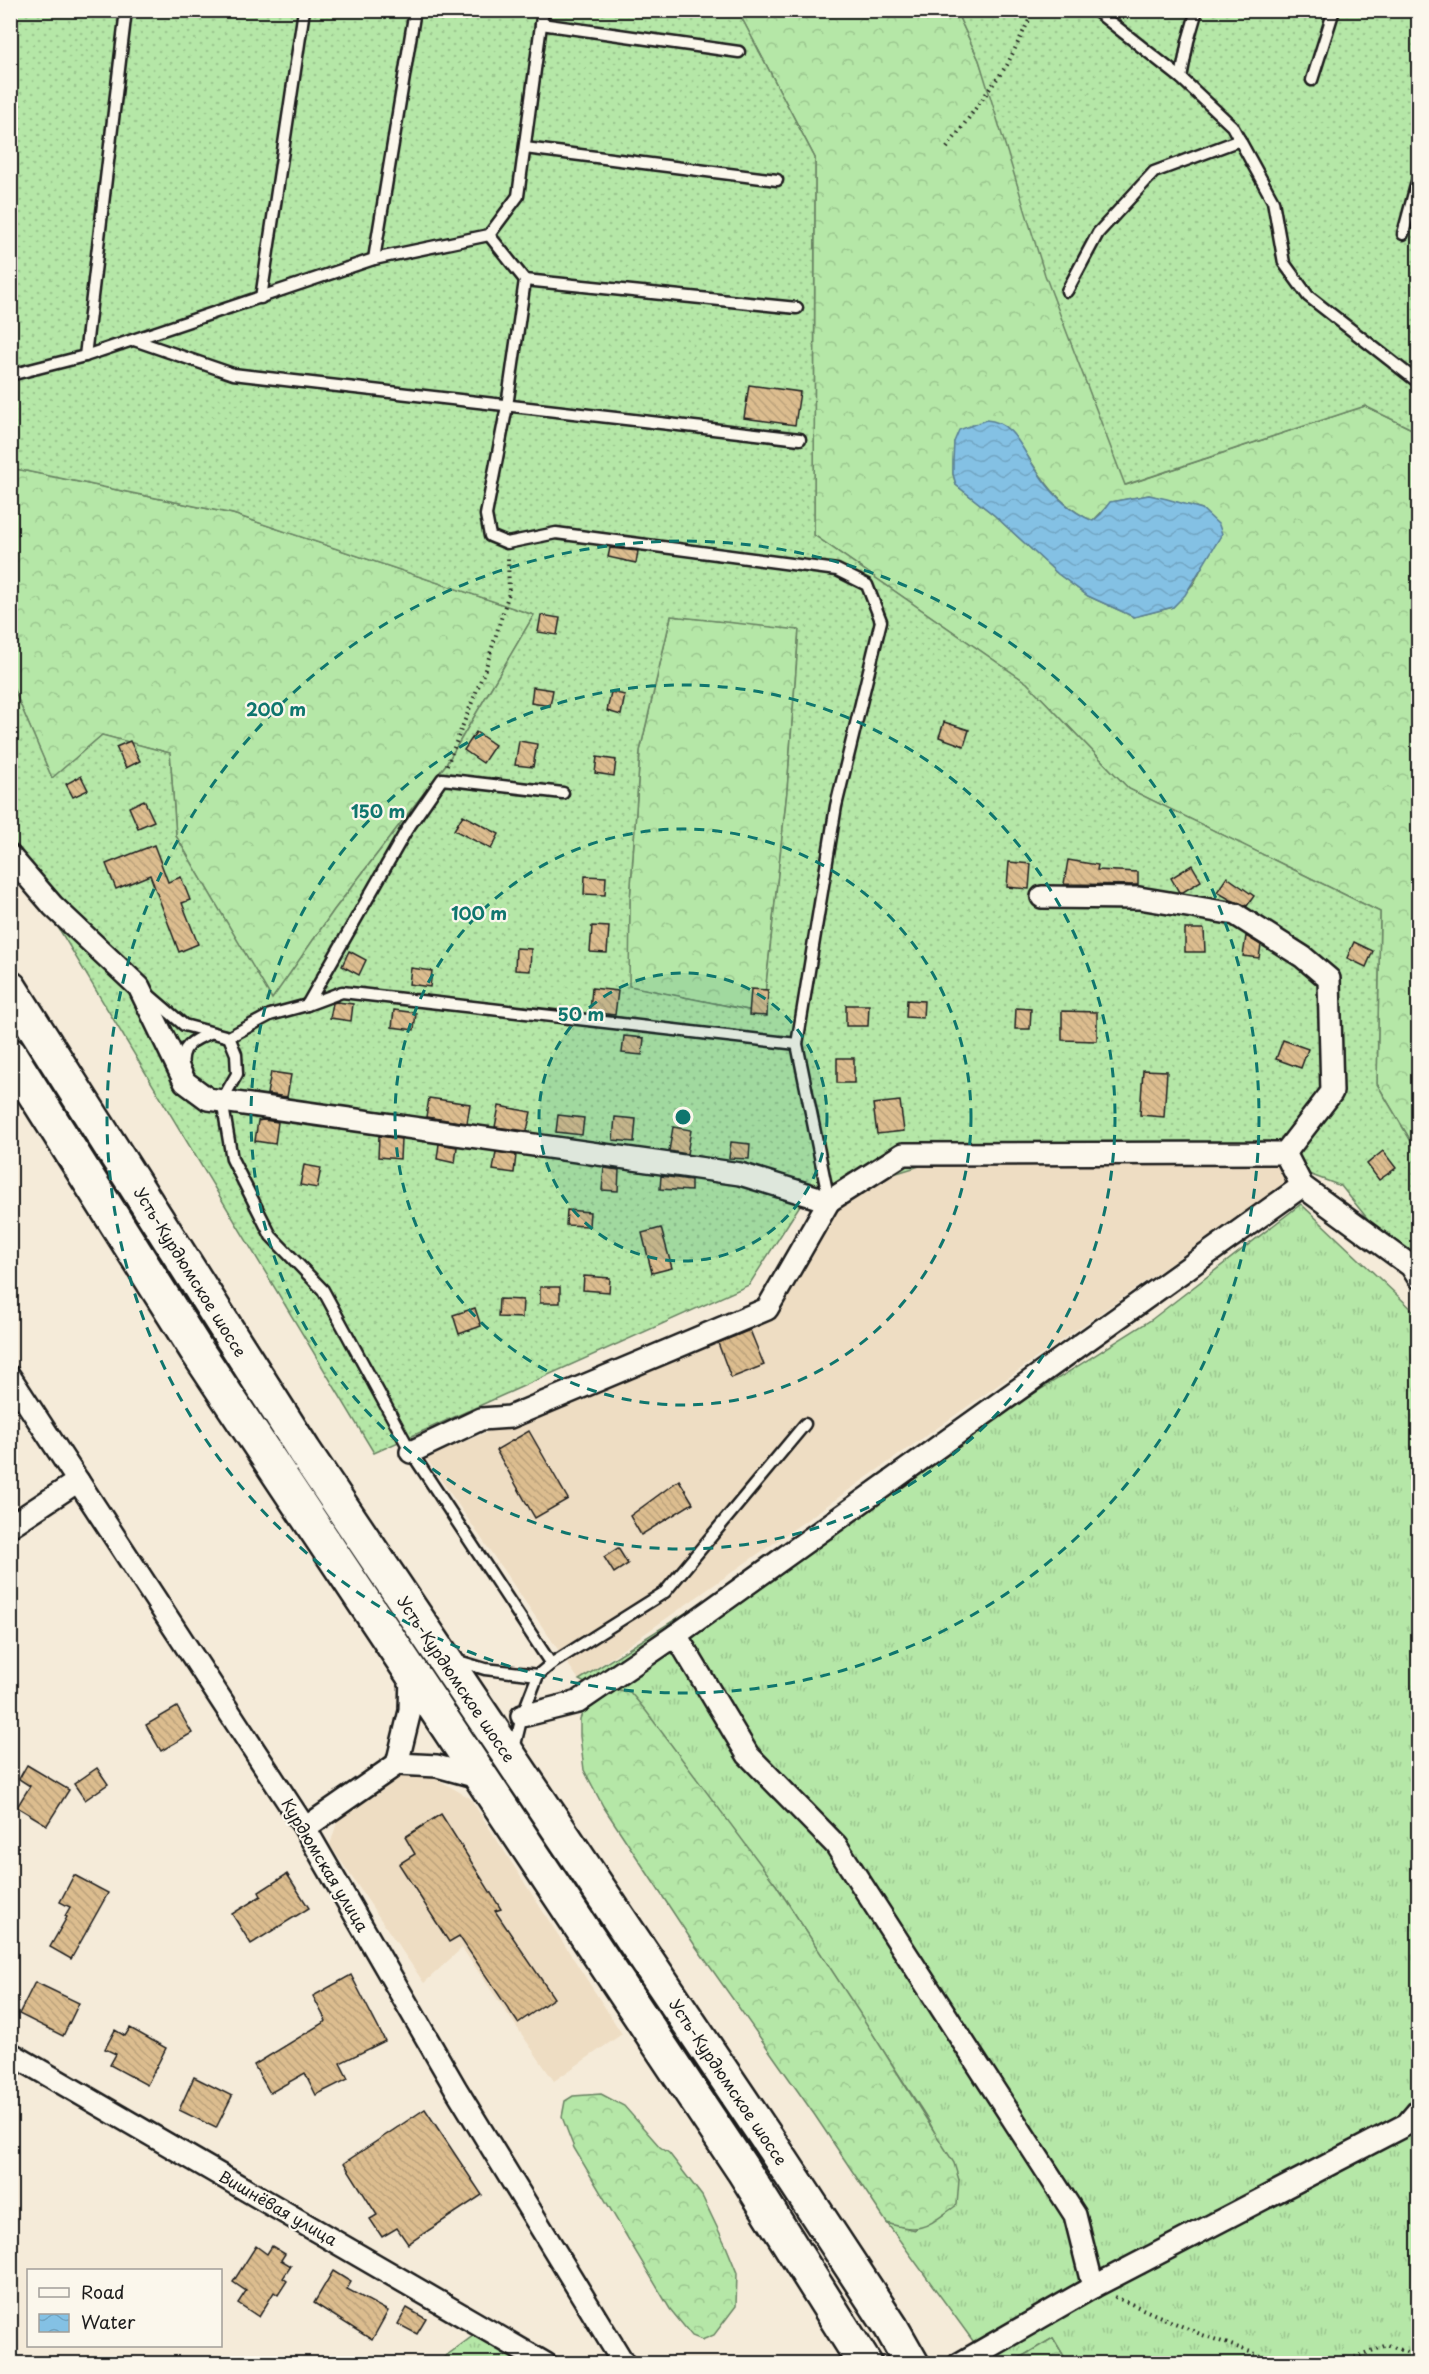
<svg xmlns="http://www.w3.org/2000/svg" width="1429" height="2374" viewBox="0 0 1429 2374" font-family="'Playpen Sans',sans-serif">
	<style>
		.built { fill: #eeddc3 }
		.grass { fill: url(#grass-tufts); stroke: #688262; stroke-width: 1.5 }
		.forest { fill: url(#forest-crowns); stroke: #688262; stroke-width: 1.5; fill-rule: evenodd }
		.garden { fill: url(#garden-dots); stroke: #688262; stroke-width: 1.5; fill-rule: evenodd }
		.water { fill: url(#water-waves); stroke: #5a7f94; stroke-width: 1.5 }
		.building { fill: url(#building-back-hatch); stroke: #1c1c1c; stroke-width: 1.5 }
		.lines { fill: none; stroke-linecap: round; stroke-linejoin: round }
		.service-casing { stroke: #1c1c1c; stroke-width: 15 }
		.minor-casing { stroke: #1c1c1c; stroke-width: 26 }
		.primary-casing { stroke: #1c1c1c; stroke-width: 38 }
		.path { stroke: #1c1c1c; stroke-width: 4; stroke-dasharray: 1.5 4.5; stroke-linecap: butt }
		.service { stroke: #fbf7ec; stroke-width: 10 }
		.minor { stroke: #fbf7ec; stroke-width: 21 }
		.primary { stroke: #fbf7ec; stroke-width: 33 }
		.ring { fill: none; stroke: #0f766e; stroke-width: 3; stroke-dasharray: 10 8 }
		.labels { text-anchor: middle; stroke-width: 4.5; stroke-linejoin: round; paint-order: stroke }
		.street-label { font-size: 16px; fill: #1c1c1c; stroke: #fbf7ec }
		.centre { fill: #0f766e; stroke: #fbf7ec; stroke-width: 3 }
		.ring-label { font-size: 18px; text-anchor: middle; font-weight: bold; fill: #0f766e; stroke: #fbf7ec; stroke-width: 4.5; stroke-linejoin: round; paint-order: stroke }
	</style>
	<defs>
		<pattern id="grass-tufts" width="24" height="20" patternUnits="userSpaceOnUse" patternTransform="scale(1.5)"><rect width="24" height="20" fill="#b5e7a7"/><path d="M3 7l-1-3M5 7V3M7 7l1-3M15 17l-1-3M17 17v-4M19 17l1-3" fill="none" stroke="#9bc68f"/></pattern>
		<pattern id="forest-crowns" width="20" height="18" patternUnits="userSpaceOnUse" patternTransform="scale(1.5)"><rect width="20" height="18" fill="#b5e7a7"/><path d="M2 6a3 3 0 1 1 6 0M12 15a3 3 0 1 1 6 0" fill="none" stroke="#9bc68f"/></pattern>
		<pattern id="garden-dots" width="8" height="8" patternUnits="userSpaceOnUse" patternTransform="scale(1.5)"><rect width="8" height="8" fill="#b5e7a7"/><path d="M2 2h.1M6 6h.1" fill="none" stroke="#9bc68f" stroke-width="1.8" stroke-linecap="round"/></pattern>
		<pattern id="water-waves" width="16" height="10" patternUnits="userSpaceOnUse" patternTransform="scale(1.5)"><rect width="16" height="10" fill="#84c1e4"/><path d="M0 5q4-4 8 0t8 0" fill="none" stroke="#71a5c3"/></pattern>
		<pattern id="building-back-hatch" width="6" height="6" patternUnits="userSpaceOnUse" patternTransform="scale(1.5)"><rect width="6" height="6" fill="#dcbd8f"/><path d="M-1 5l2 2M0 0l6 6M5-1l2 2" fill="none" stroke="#bca27b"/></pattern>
	</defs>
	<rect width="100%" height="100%" fill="#f5ebd9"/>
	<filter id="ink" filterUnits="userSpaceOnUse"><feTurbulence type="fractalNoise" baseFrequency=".0167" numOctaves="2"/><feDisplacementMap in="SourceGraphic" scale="12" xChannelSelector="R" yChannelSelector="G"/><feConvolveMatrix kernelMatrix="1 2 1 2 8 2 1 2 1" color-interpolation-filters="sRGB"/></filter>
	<g filter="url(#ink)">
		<g class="built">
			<polygon points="1281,1159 1288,1181 579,1680 426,1458 774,1311 832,1206 911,1160"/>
			<polygon points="399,1776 435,1778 470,1798 622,2034 554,2081 462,1948 424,1983 330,1845 338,1819"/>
		</g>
		<g class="grass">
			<polygon points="1301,1204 1418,1315 1418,2363 1068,2363 1053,2338 1011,2363 989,2363 887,2223 915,2230 959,2180 927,2118 776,1885 601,1691 579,1680 1151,1320"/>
			<polygon points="477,2333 530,2364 435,2364"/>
		</g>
		<g class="forest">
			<path d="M738,11H956L979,60L1126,485L1365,406L1418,432V1153L1377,1084L1380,912L1129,789L1027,683L814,535L815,158ZM954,442L1023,449C1041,478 1060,507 1093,521L1111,502L1149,495L1202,509L1218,541L1210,551L1194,583L1173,607L1134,617L1088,596L1058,574L994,515L956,485L953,474Z"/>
			<polygon points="11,468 233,514 534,615 447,763 334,910 272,1000 176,836 170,753 102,735 52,779 11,683"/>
			<polygon points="671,616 799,629 787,791 763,1013 628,986 630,900 640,751"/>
			<path d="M614,1689L630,1692L646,1711L776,1885L859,2012L954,2163L959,2180L957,2205C928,2225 923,2235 887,2223L814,2114L694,1944L603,1806L584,1770L580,1736V1719L585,1706Z"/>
			<polygon points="601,2094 624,2106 660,2147 669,2153 702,2196 726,2246 737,2273 736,2306 714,2335 702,2340 692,2336 670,2309 574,2148 562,2117 565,2101 573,2096"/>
			<polygon points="1053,2338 1068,2363 1011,2363"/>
		</g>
		<g class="garden">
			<path d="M11,11H738L815,158L814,535L1027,683L1129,789L1380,912L1377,1084L1418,1153V1281L1341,1186L1231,1145L985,1146L802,1202L749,1285L374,1453L11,849V683L52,778L102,735L170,753L176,836L272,999L334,910L447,763L534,615L233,514L11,468ZM671,616L799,630L787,791L763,1013L629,986L630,900L640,751Z"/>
			<polygon points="956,11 1418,11 1418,432 1365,406 1125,485 1045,275 979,60"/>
		</g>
		<path class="water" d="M986,420C1014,421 1023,452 1037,471C1051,493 1069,511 1093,521L1101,514L1110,502L1149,495L1167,499L1202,509L1219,525L1222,534L1185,595L1173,607L1134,617L1088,596L1058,574L994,515L956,485L953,474V461L954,442L959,430Z"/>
		<g class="building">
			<polygon points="749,385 800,392 795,425 744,418"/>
			<polygon points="610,548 638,551 636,563 608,557"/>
			<polygon points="541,615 560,618 557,635 538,632"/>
			<polygon points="533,687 553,690 550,706 531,703"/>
			<polygon points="611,692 625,695 621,715 607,711"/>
			<polygon points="944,722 969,730 964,746 939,737"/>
			<polygon points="476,732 495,745 483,763 464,750"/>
			<polygon points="130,741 140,761 126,768 116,747"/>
			<polygon points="519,741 537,744 533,767 515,765"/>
			<polygon points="597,757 616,760 614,776 595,773"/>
			<polygon points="81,776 88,790 73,797 66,784"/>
			<polygon points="144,800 154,821 138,828 129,807"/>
			<polygon points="463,815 499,834 491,849 454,830"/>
			<polygon points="154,845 168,882 181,877 190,900 182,903 198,944 179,952 150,875 116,889 106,864"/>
			<polygon points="1068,860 1098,865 1097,870 1138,872 1138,885 1064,884"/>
			<polygon points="1009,862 1031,864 1029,889 1007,887"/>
			<polygon points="1192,865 1201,881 1183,892 1179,892 1171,878"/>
			<polygon points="585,876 606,877 605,895 584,894"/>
			<polygon points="1227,877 1254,896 1247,906 1231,900 1217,892"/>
			<polygon points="592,926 609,927 607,953 590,952"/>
			<polygon points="1185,929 1204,929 1205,952 1185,952"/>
			<polygon points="1246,936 1261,945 1259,958 1243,956"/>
			<polygon points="1354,942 1373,951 1366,967 1347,958"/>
			<polygon points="516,948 531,949 530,971 515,970"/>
			<polygon points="349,951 366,960 359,975 342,966"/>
			<polygon points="411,968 432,971 430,987 409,984"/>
			<polygon points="592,988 618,991 615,1015 590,1012"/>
			<polygon points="751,989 768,990 767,1016 749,1015"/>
			<polygon points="907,1000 924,1001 923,1018 906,1017"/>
			<polygon points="337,1002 353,1004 351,1021 330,1018 333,1003"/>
			<polygon points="846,1005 869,1005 868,1026 846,1026"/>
			<polygon points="1016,1008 1031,1009 1030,1029 1015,1029"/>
			<polygon points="394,1010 416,1013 414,1030 392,1027"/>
			<polygon points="1062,1011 1097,1012 1097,1041 1062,1040"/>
			<polygon points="624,1036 644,1038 642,1055 622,1053"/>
			<polygon points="1283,1040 1308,1049 1301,1068 1276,1059"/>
			<rect x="837" y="1058" width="17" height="25"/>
			<polygon points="1143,1070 1167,1071 1164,1117 1140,1115"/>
			<polygon points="271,1072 291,1075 287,1097 267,1094"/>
			<polygon points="429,1098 470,1104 467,1123 426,1117"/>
			<polygon points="900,1101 904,1131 877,1134 873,1104"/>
			<polygon points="499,1106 531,1112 527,1131 495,1127"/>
			<polygon points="558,1115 584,1118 582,1135 556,1132"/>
			<polygon points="615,1117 636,1119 634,1142 613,1140"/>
			<polygon points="263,1120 278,1122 275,1144 255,1141 258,1121"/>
			<polygon points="673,1127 691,1130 687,1154 669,1151"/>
			<polygon points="379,1136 401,1139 400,1159 378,1157"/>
			<polygon points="731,1142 750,1144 749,1159 729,1158"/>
			<polygon points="439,1144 457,1147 455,1163 437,1159"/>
			<polygon points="1383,1151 1396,1168 1379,1180 1367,1164"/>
			<polygon points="496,1152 516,1155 514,1173 493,1170"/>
			<polygon points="304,1165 321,1168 317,1188 300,1185"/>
			<polygon points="604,1168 619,1170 618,1191 602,1190"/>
			<polygon points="661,1176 691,1180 691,1191 660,1189"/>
			<polygon points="567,1210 590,1212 589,1226 566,1225"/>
			<polygon points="661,1228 672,1268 652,1273 642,1233"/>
			<polygon points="584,1276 610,1278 609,1292 583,1290"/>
			<rect x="540" y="1287" width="20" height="16"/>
			<polygon points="499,1299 523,1300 522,1318 498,1317"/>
			<polygon points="475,1308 481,1326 459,1334 453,1315"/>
			<polygon points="750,1330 764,1365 731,1378 718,1343"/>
			<polygon points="529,1431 568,1499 535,1518 496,1450"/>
			<polygon points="679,1480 693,1503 641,1535 630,1516"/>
			<polygon points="618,1548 628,1564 614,1573 604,1557"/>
			<polygon points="177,1707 192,1733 161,1751 146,1725"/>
			<polygon points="27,1765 69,1790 47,1825 17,1807 30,1786 19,1779"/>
			<polygon points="97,1768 108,1784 85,1800 74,1784"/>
			<polygon points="441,1814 501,1909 495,1911 554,1998 518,2023 459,1936 449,1942 399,1864 415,1854 405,1837"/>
			<polygon points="287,1874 309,1908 251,1944 232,1914 261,1896 259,1892"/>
			<polygon points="74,1875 108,1893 71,1959 50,1947 67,1917 65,1916 70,1907 60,1902"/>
			<polygon points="351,1975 385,2041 340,2063 348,2079 316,2095 305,2073 270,2093 254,2065 326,2021 313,1996"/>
			<polygon points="35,1982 79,2003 63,2036 19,2014"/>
			<polygon points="130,2028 166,2048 147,2085 110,2065 116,2054 105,2049 115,2030 125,2036"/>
			<polygon points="194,2077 232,2096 216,2128 179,2110"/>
			<polygon points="425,2109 482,2195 408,2244 397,2228 382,2237 370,2219 377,2215 344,2163"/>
			<polygon points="256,2246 267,2254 272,2246 285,2254 281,2260 291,2266 283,2278 287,2281 278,2295 274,2292 259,2317 238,2303 246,2291 233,2282"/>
			<polygon points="333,2271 351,2282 347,2289 388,2311 372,2340 314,2303"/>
			<polygon points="407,2308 426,2319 417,2334 398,2324"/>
		</g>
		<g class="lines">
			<defs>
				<g id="service">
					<polyline points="1095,10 1181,78 1232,126 1273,201 1284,263 1308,296 1418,382"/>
					<polyline points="541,24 739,52"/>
					<polyline points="1181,78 1188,41 1197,10"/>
					<polyline points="1312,80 1334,10"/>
					<polyline points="525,148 777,180"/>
					<polyline points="1403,234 1418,178"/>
					<polyline points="489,235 525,280 507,406 486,515 490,536 507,543 556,533 837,570 867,585 881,621 836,806 797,1044 829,1201"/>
					<polyline points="374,259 415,10"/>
					<polyline points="525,280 797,308"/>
					<polyline points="1067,291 1098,233 1154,172 1240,140"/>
					<polyline points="261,298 304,10"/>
					<polyline points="134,340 233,374 800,439"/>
					<polyline points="85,356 126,10"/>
					<polyline points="10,375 85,356 374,259 489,235 518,196 543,10"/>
					<polyline points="149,995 184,1025 229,1037 270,1015 307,1005 342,992 797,1044"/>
					<polyline points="307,1005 406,831 442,779 563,793"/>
					<polyline points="229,1037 236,1054 237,1074 222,1100 232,1159 271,1236 323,1290 411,1452 551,1664"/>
					<path d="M183,1067C180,1046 193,1040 210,1033"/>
					<polyline points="455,1660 485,1669 538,1675 551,1664 665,1592 805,1424"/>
					<polyline points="514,1749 522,1716 538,1675"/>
				</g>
				<g id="minor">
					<polyline points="10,856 53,906 139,987 185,1082 208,1099 740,1174 829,1201 903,1154 1285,1153 1332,1092 1329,979 1303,957 1235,914 1139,898 1042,897"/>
					<polyline points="1285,1153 1302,1186 1411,1266 1418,1277"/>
					<polyline points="10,1377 305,1828 456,2089 624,2364"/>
					<polyline points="411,1452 481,1419 510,1417 767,1309 829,1201"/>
					<polyline points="10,1526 78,1481"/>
					<polyline points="676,1635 748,1755 836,1845 1075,2215 1093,2287"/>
					<polyline points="522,1716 578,1702 676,1635 1302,1186"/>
					<polyline points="397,1764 410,1711 411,1674"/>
					<polyline points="305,1828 397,1764 437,1766 484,1779"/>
					<polyline points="10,2053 546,2364"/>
					<polyline points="959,2364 1093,2287 1407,2124 1418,2111"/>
				</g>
				<g id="primary">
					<polyline points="10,988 304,1451 774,2149 891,2327 912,2364"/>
					<polyline points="10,1055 197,1351 743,2170 865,2364"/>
				</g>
			</defs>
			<use href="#service" class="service-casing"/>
			<use href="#minor" class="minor-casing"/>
			<use href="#primary" class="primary-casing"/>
			<g class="path">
				<polyline points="947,148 1007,65 1034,10"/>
				<polyline points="447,765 486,667 509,593 508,556"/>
				<polyline points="1115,2297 1200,2334 1284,2364"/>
				<polyline points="1338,2364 1387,2345 1418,2356"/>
			</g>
			<use href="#service" class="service"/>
			<use href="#minor" class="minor"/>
			<use href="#primary" class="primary"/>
		</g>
	</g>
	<circle cx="683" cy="1117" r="144" fill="#0f766e" fill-opacity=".12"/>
	<g class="ring">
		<circle cx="683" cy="1117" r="144"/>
		<circle cx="683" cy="1117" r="288"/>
		<circle cx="683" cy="1117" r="432"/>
		<circle cx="683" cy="1117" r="576"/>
	</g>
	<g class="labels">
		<g class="street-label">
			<text transform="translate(190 1272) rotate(58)" y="6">Усть-Курдюмское шоссе</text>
			<text transform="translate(456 1679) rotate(56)" y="6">Усть-Курдюмское шоссе</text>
			<text transform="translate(325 1865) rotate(59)" y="6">Курдюмская улица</text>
			<text transform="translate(728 2082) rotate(56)" y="6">Усть-Курдюмское шоссе</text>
			<text transform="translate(278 2208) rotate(30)" y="6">Вишнёвая улица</text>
		</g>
	</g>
	<circle cx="683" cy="1117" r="9" class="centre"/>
	<g class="ring-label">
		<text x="276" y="716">200 m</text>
		<text x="378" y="818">150 m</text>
		<text x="479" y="920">100 m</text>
		<text x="581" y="1021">50 m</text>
	</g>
	<rect width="1429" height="2374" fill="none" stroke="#fbf7ec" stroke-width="36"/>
	<rect x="18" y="18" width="1393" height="2338" fill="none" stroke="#1c1c1c" stroke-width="2" filter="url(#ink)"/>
	<rect x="27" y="2269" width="195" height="78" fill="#fbf7ec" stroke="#a29f99" stroke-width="1.5"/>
	<rect x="39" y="2288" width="30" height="9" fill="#fbf7ec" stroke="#a29f99" stroke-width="1.5"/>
	<text x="81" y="2299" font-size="18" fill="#1c1c1c">Road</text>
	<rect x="39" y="2314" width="30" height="18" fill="url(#water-waves)" stroke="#a29f99" stroke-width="1.5"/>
	<text x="81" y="2329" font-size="18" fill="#1c1c1c">Water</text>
</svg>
